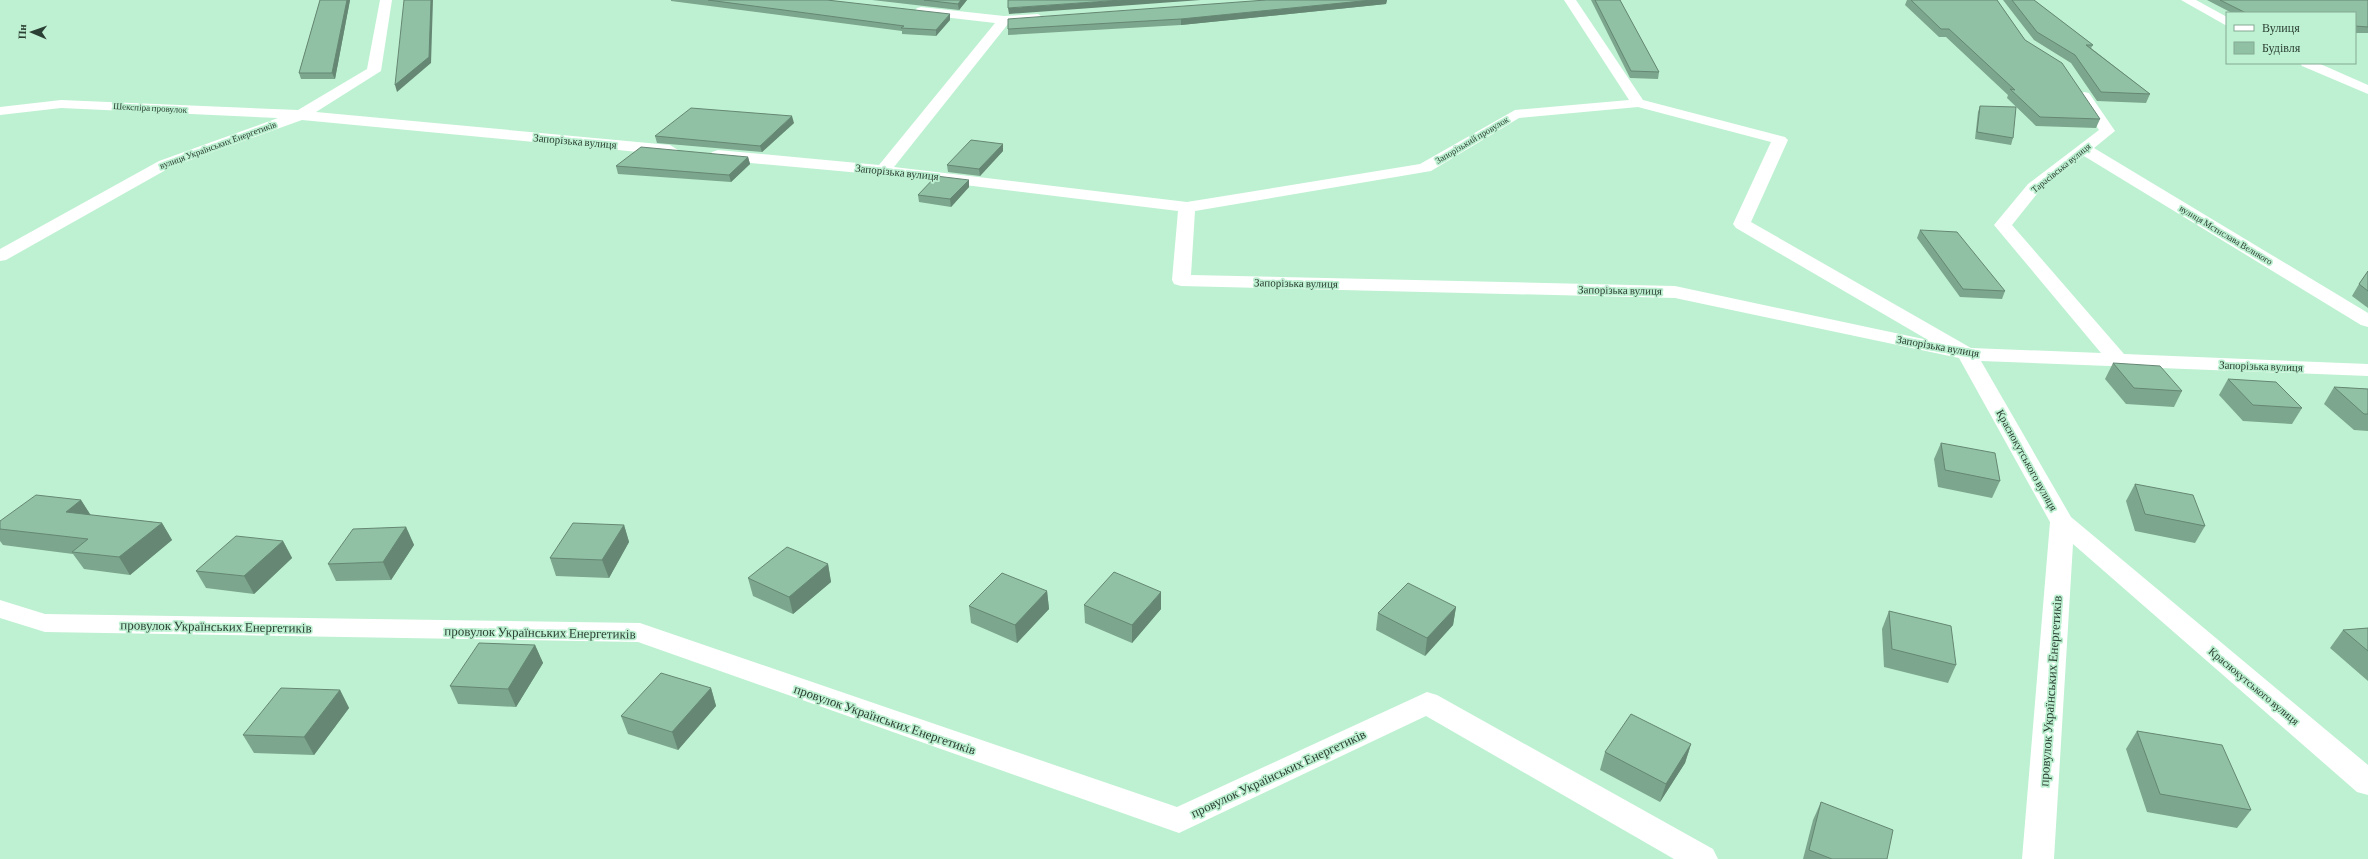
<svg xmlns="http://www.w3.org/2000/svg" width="2368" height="859" viewBox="0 0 2368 859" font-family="'Crimson Pro',serif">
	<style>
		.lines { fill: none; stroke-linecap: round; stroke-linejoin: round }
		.minor { fill: #fff; fill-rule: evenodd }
		.wall { fill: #7ca68d }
		.shaded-wall { fill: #658773 }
		.building { fill: #90c1a4; stroke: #658773 }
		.labels { text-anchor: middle; stroke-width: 3.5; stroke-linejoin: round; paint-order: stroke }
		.far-street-label { font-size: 9px; fill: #2b4034; stroke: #bef1d2 }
		.street-label { font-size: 11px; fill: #2b4034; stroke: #bef1d2 }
		.near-street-label { font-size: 13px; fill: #2b4034; stroke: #bef1d2 }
	</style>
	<rect width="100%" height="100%" fill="#bef1d2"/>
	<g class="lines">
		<g class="minor">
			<polygon points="380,0 392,0 381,71 316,112 670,145 678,150 670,155 302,120 171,167 6,260 0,261 0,249 159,161 278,118 61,108 0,115 0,107 61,100 298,110 367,69"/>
			<path d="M1564,0H1576L1643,100L1785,137L1788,140L1751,222L1971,348L2101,353L1994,225L2028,184L2099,130L2077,96L2084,92L2089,93L2115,131L2094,148L2368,313V327L2361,325L2084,156L2040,190L2012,225L2124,354L2368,364V376L1981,361L2071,517L2368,765V795L2357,792L2073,544L2054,859H2022L2050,522L1959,358L1675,298L1181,286L1174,284L1172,280L1178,211L883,175L718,160L712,158L710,155L712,152L718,150L879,165L995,23L917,14L915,11L917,8L921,7L1004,16L1038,14L1044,18L1038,22L1008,24L894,167L1187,202L1420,164L1515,110L1629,100ZM1638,107L1771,142L1733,224L1736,228L1928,340L1675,286L1191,275L1195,211L1431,171L1519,118Z"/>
			<polygon points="2181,0 2196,0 2227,17 2227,26"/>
			<polygon points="2300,63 2318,63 2368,85 2368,94 2302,66"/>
			<polygon points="0,600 45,614 640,623 1177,807 1427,692 1437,695 1713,849 1718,859 1674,859 1426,716 1179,833 638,642 45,632 0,618"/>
		</g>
	</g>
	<g class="wall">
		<polygon points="320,0 350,0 335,79 301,79 299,73"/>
		<polygon points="671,0 827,0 950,20 936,36 902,34 902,31 671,1"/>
		<polygon points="872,0 967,0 959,10"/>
		<polygon points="1266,0 1387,0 1386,4 1181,25 1008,35 1008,29"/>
		<polygon points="1591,0 1620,0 1659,72 1658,79 1630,78"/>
		<polygon points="1907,0 1997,0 2025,40 2100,119 2096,128 2036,126 2007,98 2008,95 1946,37 1939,37 1905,5"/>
		<polygon points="2003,0 2034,0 2093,45 2091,48 2150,94 2146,103 2097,101 2071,63 2034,40"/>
		<polygon points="2207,0 2368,0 2368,33 2355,33 2355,13 2232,13"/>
		<polygon points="1980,106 2013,138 2011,145 1975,139 1978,112"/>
		<polygon points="794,123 762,152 657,143 655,136"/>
		<polygon points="1003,144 1003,151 980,176 948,172 947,165"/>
		<polygon points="748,157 750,164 731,182 618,174 616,166"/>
		<polygon points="969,187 951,207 919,202 918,195"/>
		<polygon points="1920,230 2005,291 2002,299 1960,297 1917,238"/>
		<polygon points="2368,271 2368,308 2352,296 2359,284"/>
		<polygon points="2113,363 2182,391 2174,407 2126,404 2105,379"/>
		<polygon points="2228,379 2302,408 2292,424 2243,421 2219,395"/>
		<polygon points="2334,387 2368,389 2368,431 2354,430 2324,404"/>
		<polygon points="1941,443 2000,481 1992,498 1938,487 1934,459"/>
		<polygon points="2135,484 2205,526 2195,543 2135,531 2126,501"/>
		<polygon points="81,500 90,515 162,523 172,540 130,575 84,569 73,554 3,545 0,541 0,521"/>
		<polygon points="624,525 629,542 609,578 556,576 550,558"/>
		<polygon points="406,527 414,545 391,580 336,581 328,564"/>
		<polygon points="283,541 292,558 254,594 206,588 196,571"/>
		<polygon points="828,564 831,582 793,614 753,596 748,578"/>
		<polygon points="1047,591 1049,609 1017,643 971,623 969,606"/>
		<polygon points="1084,605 1161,609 1132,643 1085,623"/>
		<polygon points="1456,607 1453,625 1425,656 1376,630 1378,613"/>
		<polygon points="1889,611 1956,665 1948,683 1884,667 1882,629"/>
		<polygon points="2368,628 2368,681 2330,648 2343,630"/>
		<polygon points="535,645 543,663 516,707 458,704 450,686"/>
		<polygon points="711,688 716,706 678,750 628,734 621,716"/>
		<polygon points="340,690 349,708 314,755 254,753 243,735"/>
		<polygon points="2137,731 2251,810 2237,828 2147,812 2126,749"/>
		<polygon points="1691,744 1685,763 1660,802 1600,770 1605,752"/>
		<polygon points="1821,802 1887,859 1803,859 1813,820"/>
	</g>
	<g class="shaded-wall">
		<polygon points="347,0 350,0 335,79 332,73"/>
		<polygon points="431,0 433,0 431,63 397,92 395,85"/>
		<polygon points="961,0 967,0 959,10 958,4"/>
		<polygon points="1122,0 1201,0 1009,14 1008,8"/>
		<polygon points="1372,0 1387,0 1386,4 1181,25 1181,19"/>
		<polygon points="950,14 950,20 936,36 936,30"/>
		<polygon points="792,116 794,123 762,152 760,146"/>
		<polygon points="1003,144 1003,151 980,176 979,169"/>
		<polygon points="748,157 750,164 731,182 729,175"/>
		<polygon points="969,180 969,187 951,207 950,199"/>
		<polygon points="81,500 92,517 66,512"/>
		<polygon points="162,523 172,540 130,575 119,557"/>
		<polygon points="624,525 629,542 609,578 602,560"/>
		<polygon points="406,527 414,545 391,580 383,562"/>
		<polygon points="283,541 292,558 254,594 244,576"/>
		<polygon points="828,564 831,582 793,614 789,597"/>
		<polygon points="1047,591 1049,609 1017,643 1015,625"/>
		<polygon points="1161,592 1161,609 1132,643 1132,625"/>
		<polygon points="1456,607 1453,625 1425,656 1427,638"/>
		<polygon points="535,645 543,663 516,707 508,689"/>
		<polygon points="711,688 716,706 678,750 672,732"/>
		<polygon points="340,690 349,708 314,755 304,737"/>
		<polygon points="1691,744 1685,763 1660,802 1666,784"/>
	</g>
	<g class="building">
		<polygon points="320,0 347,0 332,73 299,73"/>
		<polygon points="404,0 431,0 429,57 395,85"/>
		<polygon points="708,0 827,0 950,14 936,30 901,28 904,26"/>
		<polygon points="924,0 961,0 958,4"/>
		<polygon points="1008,0 1122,0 1008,8"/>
		<polygon points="1266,0 1372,0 1181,19 1008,29 1008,19"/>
		<polygon points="1595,0 1620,0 1659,72 1631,71"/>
		<polygon points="1911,0 1997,0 2025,40 2062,63 2100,119 2040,117 2010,89 2015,90 1949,29 1941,29"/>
		<polygon points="2012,0 2034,0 2093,45 2086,45 2150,94 2101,92 2075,55 2037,32"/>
		<polygon points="2220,0 2368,0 2368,27 2355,26 2355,13 2246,13"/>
		<polygon points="1980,106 2016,107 2013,138 1977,132"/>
		<polygon points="691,108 792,116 760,146 655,136"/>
		<polygon points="971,140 1003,144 979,169 947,165"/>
		<polygon points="641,147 748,157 729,175 616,166"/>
		<polygon points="936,176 969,180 950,199 918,195"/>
		<polygon points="1920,230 1957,232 2005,291 1963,289"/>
		<polygon points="2368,271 2368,291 2359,284"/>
		<polygon points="2113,363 2160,366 2182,391 2134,388"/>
		<polygon points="2228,379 2276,382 2302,408 2253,405"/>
		<polygon points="2334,387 2368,389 2368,414 2364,414"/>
		<polygon points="1941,443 1995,453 2000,481 1945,470"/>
		<polygon points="2135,484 2193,495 2205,526 2145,514"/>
		<polygon points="36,495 81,500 66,512 162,523 119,557 72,552 88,539 0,529 0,521"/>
		<polygon points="573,523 624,525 602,560 550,558"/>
		<polygon points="406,527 383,562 328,564 353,529"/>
		<polygon points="236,536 283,541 244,576 196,571"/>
		<polygon points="787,547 828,564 789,597 748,578"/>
		<polygon points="1114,572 1161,592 1132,625 1084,605"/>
		<polygon points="1002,573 1047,591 1015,625 969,606"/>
		<polygon points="1408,583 1456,607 1427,638 1378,613"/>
		<polygon points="1889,611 1951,626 1956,665 1892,649"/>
		<polygon points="2368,628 2368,651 2343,630"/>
		<polygon points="479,643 535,645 508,689 450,686"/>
		<polygon points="661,673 711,688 672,732 621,716"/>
		<polygon points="281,688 340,690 304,737 243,735"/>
		<polygon points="1631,714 1691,744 1666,784 1605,752"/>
		<polygon points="2137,731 2222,745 2251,810 2160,794"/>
		<polygon points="1821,802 1893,830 1887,859 1832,859 1809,850"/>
	</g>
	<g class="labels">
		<g class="far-street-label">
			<text transform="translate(150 108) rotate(3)" y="3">Шекспіра провулок</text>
			<text transform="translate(1472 140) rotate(-31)" y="3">Запорізький провулок</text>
			<text transform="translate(218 145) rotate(-20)" y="3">вулиця Українських Енергетиків</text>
			<text transform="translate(2061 168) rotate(-39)" y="3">Тарасівська вулиця</text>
			<text transform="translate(2226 235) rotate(31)" y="3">вулиця Мстислава Великого</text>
		</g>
		<g class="street-label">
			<text transform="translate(575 141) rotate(5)" y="4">Запорізька вулиця</text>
			<text transform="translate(897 172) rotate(6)" y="4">Запорізька вулиця</text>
			<text transform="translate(1296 283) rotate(1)" y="4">Запорізька вулиця</text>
			<text transform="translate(1620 290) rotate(1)" y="4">Запорізька вулиця</text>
			<text transform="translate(1938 346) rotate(10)" y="4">Запорізька вулиця</text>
			<text transform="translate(2261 366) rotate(2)" y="4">Запорізька вулиця</text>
			<text transform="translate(2027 460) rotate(61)" y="4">Краснокутського вулиця</text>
			<text transform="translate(2254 686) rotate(40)" y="4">Краснокутського вулиця</text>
		</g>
		<g class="near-street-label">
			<text transform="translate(216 626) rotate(1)" y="5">провулок Українських Енергетиків</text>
			<text transform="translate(540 632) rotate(1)" y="5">провулок Українських Енергетиків</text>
			<text transform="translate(2050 691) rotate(-86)" y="5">провулок Українських Енергетиків</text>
			<text transform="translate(885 719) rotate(19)" y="5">провулок Українських Енергетиків</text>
			<text transform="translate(1278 773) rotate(-25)" y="5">провулок Українських Енергетиків</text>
		</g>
	</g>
	<rect x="2226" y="12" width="130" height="52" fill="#bef1d2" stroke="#83aa93"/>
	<rect x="2234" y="25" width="20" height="6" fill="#ffffff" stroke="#83aa93"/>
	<text x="2262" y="32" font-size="12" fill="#2b4034">Вулиця</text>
	<rect x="2234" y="42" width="20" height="12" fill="#90c1a4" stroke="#83aa93"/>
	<text x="2262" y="52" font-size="12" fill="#2b4034">Будівля</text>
	<g transform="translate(32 32) rotate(272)" stroke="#bef1d2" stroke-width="3" paint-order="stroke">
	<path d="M0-3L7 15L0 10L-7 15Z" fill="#2b4034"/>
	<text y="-6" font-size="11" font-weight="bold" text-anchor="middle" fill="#2b4034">Пн</text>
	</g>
</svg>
